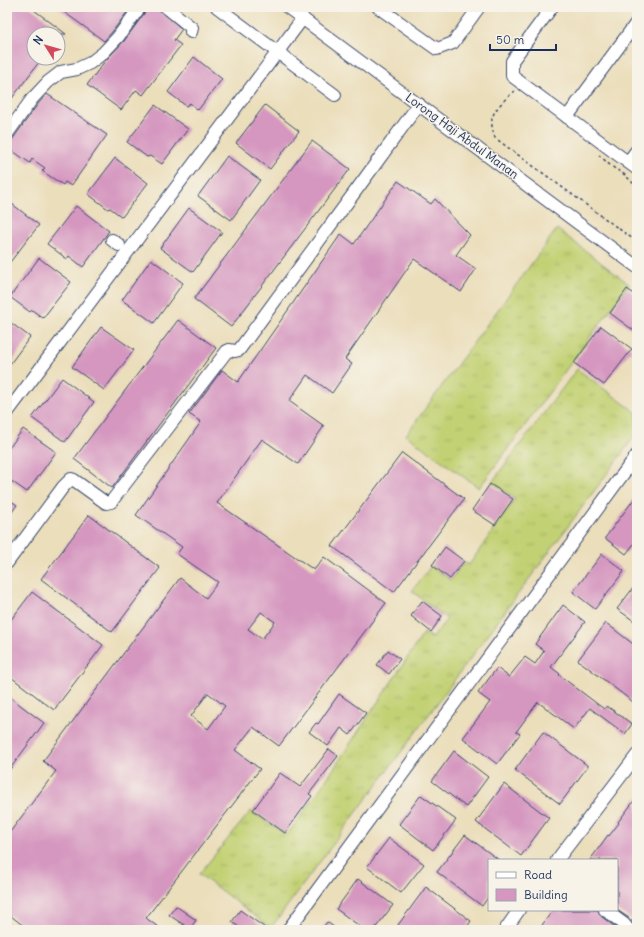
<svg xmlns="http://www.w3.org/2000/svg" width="644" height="937" viewBox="0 0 644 937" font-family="Delius,sans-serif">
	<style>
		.grass { fill: url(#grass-tufts); stroke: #6e8068 }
		.building { fill: #d597c0; fill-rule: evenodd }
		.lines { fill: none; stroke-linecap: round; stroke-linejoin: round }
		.minor-casing { stroke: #3a496c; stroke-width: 14 }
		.path { stroke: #3a496c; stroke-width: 1.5; stroke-dasharray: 3 3; stroke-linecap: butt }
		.minor { stroke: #fff; stroke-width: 12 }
		.labels { text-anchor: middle; stroke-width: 3; stroke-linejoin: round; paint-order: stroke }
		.street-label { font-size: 12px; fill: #1b2f5e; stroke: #f7f3e8 }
	</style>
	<defs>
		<pattern id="grass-tufts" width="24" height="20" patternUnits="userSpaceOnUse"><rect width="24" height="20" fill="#c2d173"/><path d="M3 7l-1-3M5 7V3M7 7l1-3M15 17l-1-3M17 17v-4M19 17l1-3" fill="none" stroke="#a6b466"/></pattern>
	</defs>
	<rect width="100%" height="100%" fill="#f7f3e8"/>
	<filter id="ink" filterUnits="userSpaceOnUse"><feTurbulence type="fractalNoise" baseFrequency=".025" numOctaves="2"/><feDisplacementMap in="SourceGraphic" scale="8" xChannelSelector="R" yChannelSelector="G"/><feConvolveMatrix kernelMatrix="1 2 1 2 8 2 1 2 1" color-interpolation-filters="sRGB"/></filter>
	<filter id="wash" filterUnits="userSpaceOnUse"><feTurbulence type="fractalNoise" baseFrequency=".012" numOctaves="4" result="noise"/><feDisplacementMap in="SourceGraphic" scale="16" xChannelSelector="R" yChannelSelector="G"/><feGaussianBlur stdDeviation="0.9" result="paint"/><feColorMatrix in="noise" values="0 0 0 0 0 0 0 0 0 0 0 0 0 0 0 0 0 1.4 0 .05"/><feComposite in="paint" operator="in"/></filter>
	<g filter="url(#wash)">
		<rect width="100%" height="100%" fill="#ebdebb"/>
		<g class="grass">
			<polygon points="557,229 629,284 479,488 406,435"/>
			<polygon points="577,369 637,413 637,433 271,928 199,874 251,811 287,835 314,798 424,633 432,638 447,619 412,591 431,566 451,580 464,562 469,565 515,499 492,482"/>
		</g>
		<g id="blocks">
			<g class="building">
				<polygon points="7,7 30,7 66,34 34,34 34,58 42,58 7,105"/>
				<polygon points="57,7 131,7 112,32 104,41"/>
				<polygon points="147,7 156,7 182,29 174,40 181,45 143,95 136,90 121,110 87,85 105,61 124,41 146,11"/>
				<polygon points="194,57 222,79 198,110 190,103 186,106 168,92"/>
				<polygon points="47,94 107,135 71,186 65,182 63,185 42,171 45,168 32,159 30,163 7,147 38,104"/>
				<polygon points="155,105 188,129 162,164 150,156 147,157 127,142"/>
				<polygon points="265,105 299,131 270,169 236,143"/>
				<polygon points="312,141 350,169 231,327 194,299"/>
				<polygon points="227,156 260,180 231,220 198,196"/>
				<polygon points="115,158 148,183 122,217 110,208 108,209 88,194"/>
				<path d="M398,181L431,204L435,199L470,235L456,255L476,269L461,292L414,259L345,359L352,364L332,393L307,375L289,401L324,426L298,464L262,439L217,503L314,570L324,557L386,603L279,746L253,727L235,750L260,769L146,918L162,930H29L7,913V836L56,771L43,761L180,578L206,598L218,582L177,554L182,547L136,515L201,422L189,414L222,370L238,382L341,234L354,244ZM261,612L275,622L262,639L248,629ZM208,693L225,706L208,729L191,716Z"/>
				<polygon points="7,200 39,225 7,266"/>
				<polygon points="76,206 109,231 83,267 69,256 67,259 47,244"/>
				<polygon points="189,208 222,232 193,272 160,248"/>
				<polygon points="39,258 71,282 43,318 32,310 30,312 10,297"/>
				<polygon points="151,259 183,283 154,323 122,300"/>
				<polygon points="627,289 637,296 637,333 610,313"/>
				<polygon points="7,320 30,337 7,368"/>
				<polygon points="178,320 216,348 112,488 74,459"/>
				<polygon points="601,326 632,349 604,385 574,363"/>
				<polygon points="101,327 134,350 104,390 72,367"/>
				<polygon points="62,378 94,402 65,442 32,418"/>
				<polygon points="23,429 56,452 27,492 7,478 7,451"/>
				<polygon points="402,453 464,499 394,592 332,546"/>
				<polygon points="490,484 513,499 495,525 472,510"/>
				<polygon points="637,495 637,540 626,554 605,538"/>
				<polygon points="7,498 17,505 7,519"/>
				<polygon points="89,515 160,568 112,632 41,579"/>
				<polygon points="445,547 464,561 450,579 432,565"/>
				<polygon points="602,554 624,571 595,609 573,592"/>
				<polygon points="637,583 637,623 617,609"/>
				<polygon points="32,592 103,645 54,710 7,674 7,625"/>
				<polygon points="422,601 442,616 431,632 411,616"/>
				<polygon points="563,605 585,622 551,667 560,674 559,675 604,709 607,706 632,724 625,734 590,708 574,729 538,702 516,732 520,734 497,764 463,738 490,702 478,693 497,668 509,677 525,657 535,664 544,651 535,644"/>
				<polygon points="606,623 637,647 637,705 578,660"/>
				<polygon points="388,650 400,659 389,674 377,665"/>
				<polygon points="339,694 366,713 350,735 341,728 328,746 309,732 316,723 318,724"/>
				<polygon points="7,695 44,723 7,773"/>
				<polygon points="543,732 588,766 560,804 515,770"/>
				<polygon points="329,749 338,756 309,794 312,796 285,833 253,810 280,773 300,787"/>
				<polygon points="454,751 488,777 466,807 432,781"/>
				<polygon points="504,784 549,818 521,856 476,822"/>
				<polygon points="421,795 456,820 433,850 399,824"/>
				<polygon points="637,797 637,927 629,918 617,910 617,860 590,860 608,835 609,836 619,823 618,822"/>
				<polygon points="465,835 499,860 489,860 489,896 482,906 437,872"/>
				<polygon points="389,838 424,864 401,893 367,867"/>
				<polygon points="358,879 393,905 374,930 365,930 336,909"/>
				<polygon points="426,887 471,921 465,930 405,930 398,925"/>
				<polygon points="176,906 196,920 190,929 169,915"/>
				<polygon points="240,910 268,930 243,930 232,922"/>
				<polygon points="553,910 598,910 601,916 619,930 548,930 542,925"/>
				<polygon points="327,922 338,930 321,930"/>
			</g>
		</g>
	</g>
	<g filter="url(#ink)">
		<use href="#blocks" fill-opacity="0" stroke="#3a496c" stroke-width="1"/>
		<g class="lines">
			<defs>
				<g id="minor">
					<polyline points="166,7 192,28 191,32"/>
					<polyline points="217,7 335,95"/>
					<polyline points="287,7 637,267"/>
					<polyline points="378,7 437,49 453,43 479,7"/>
					<polyline points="552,7 512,61 512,76 637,169"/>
					<polyline points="567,117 637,22"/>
					<polyline points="7,134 32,99 48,82 61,72 77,69 90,63 103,53 118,37 140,7"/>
					<polyline points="628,162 637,150"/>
					<polyline points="112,240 119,245"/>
					<polyline points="7,413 303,18"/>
					<polyline points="7,563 63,487 71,479 74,480 106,503 111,502 227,351 229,350 235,351 239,350 371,170 419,104"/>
					<polyline points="557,860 637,755"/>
					<polyline points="605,910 624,924 629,930"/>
					<polyline points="7,929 9,930"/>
					<polyline points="288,930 637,455"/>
					<polyline points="505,930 519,910"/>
				</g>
			</defs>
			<use href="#minor" class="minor-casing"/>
			<g class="path">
				<path d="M515,91C508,96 493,110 492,119C491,125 493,132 495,138L637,242"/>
				<polyline points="599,155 611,166 625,175 637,187"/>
			</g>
			<use href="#minor" class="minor"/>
		</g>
	</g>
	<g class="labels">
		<g class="street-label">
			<text transform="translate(462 136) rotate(36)" y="4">Lorong Haji Abdul Manan</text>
		</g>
	</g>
	<rect width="644" height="937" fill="none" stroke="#f7f3e8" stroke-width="24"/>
	<rect x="488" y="859" width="130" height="52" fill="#f7f3e8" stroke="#9fa5b1"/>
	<rect x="496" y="872" width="20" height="6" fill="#ffffff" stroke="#9fa5b1"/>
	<text x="524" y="879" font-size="12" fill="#1b2f5e">Road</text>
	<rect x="496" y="889" width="20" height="12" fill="#d597c0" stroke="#9fa5b1"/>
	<text x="524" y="899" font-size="12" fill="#1b2f5e">Building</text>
	<g transform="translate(46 46) rotate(307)"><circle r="19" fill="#f7f3e8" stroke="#9fa5b1"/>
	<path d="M0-3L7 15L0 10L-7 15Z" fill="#d1495b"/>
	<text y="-6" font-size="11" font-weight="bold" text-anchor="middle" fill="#1b2f5e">N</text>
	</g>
	<path d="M490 44v6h66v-6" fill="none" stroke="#1b2f5e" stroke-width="2"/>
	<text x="496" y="44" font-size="12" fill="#1b2f5e" stroke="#f7f3e8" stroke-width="3" paint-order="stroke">50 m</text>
</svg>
